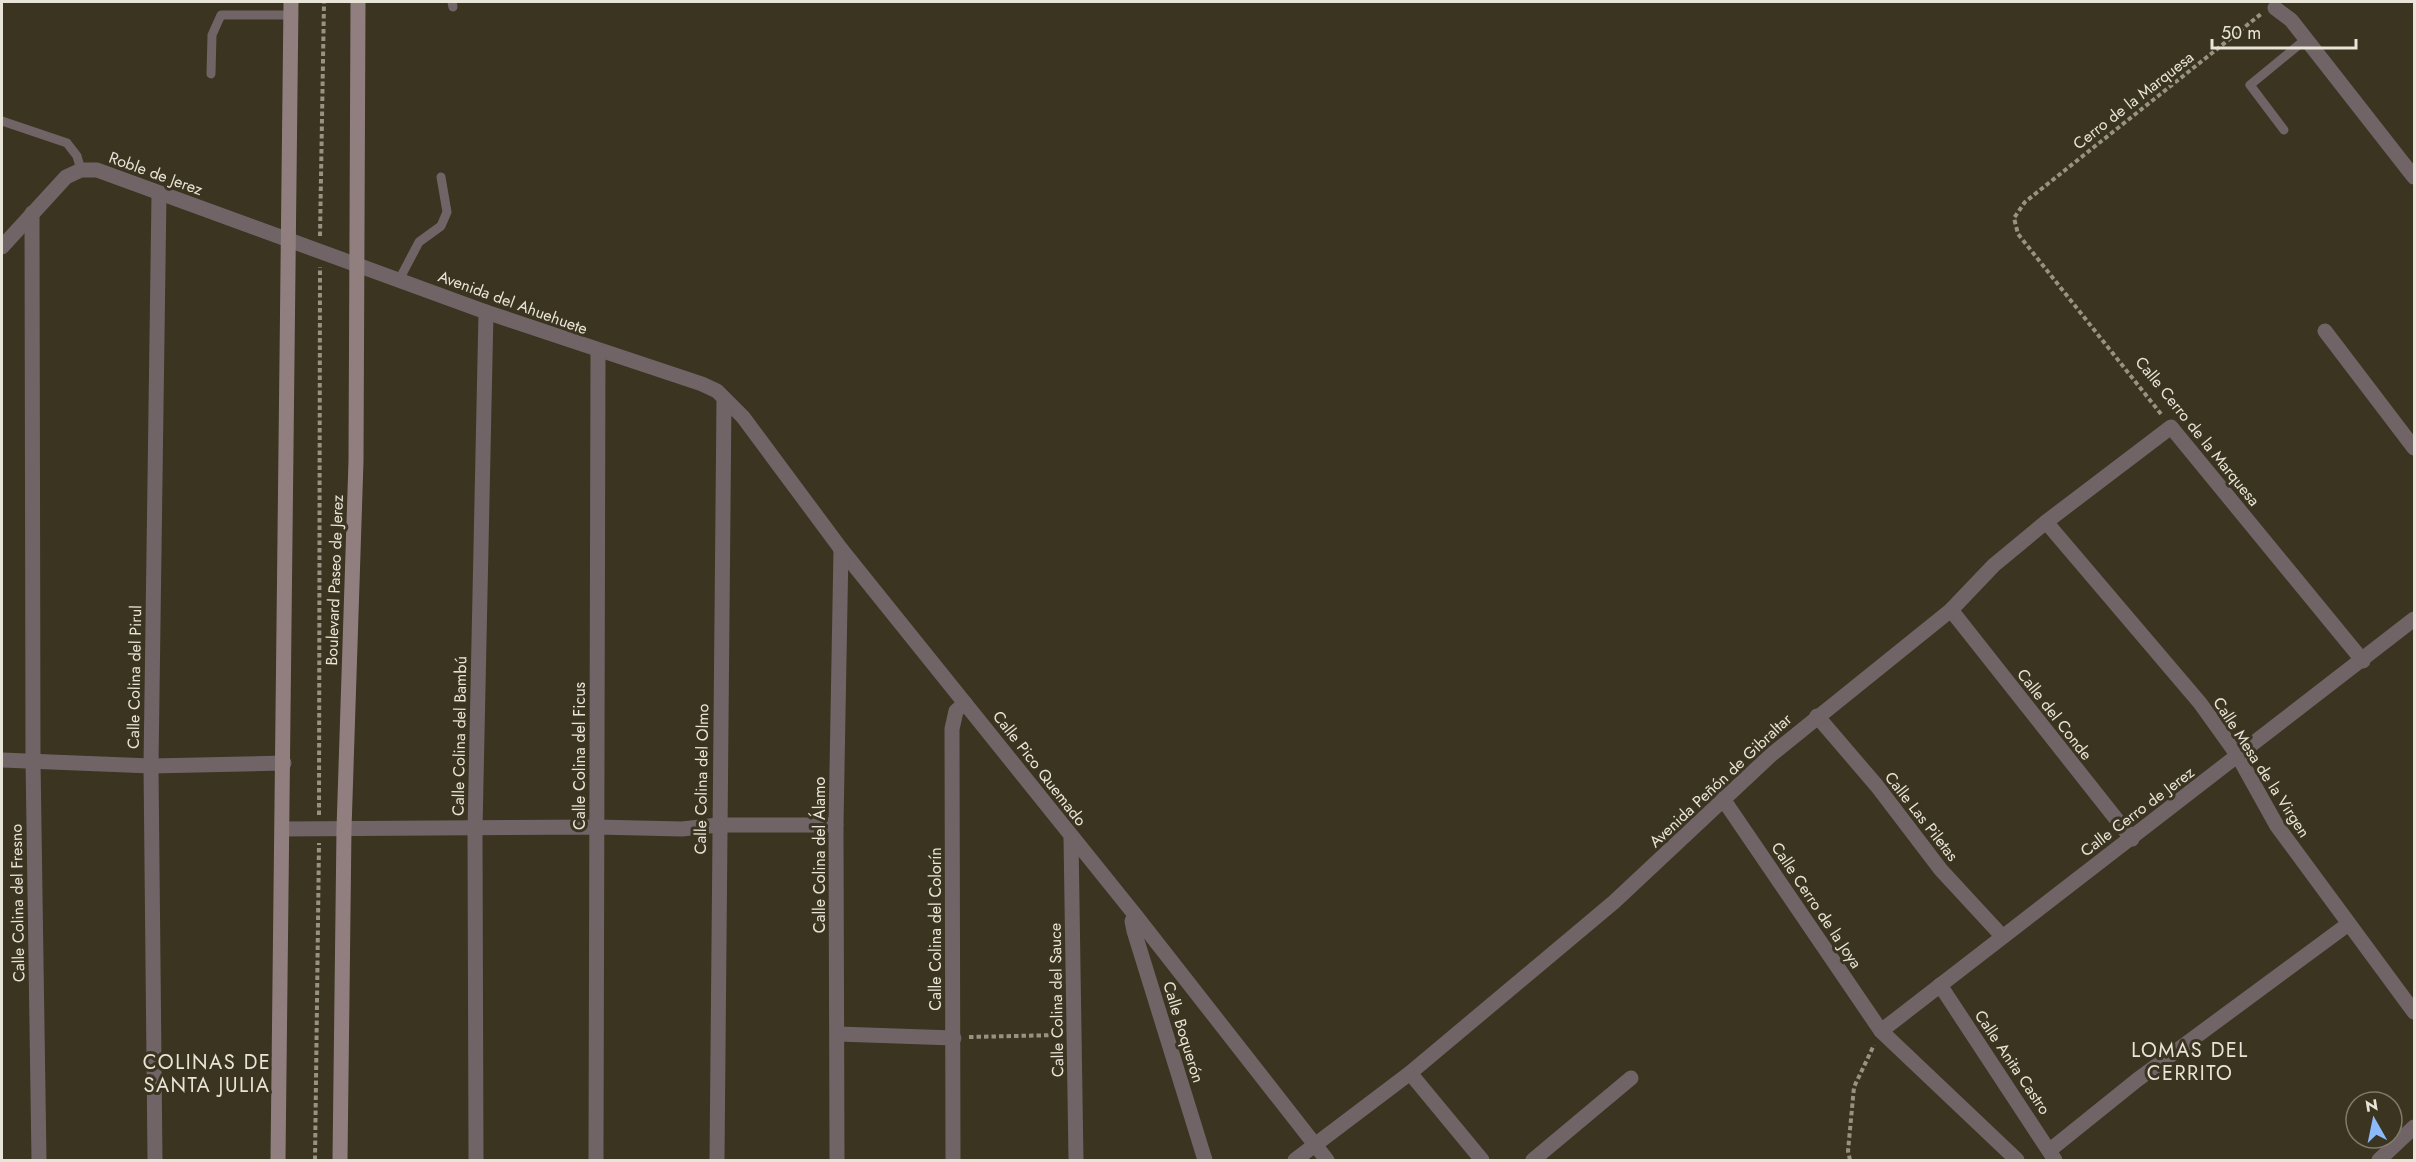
<svg xmlns="http://www.w3.org/2000/svg" width="2416" height="1162" viewBox="0 0 2416 1162" font-family="Jost,sans-serif">
	<style>
		.lines { fill: none; stroke-linecap: round; stroke-linejoin: round }
		.path { stroke: #979282; stroke-width: 4; stroke-dasharray: 4.5 3; stroke-linecap: butt }
		.lane { stroke: #706466; stroke-width: 9 }
		.street { stroke: #706466; stroke-width: 15 }
		.secondary { stroke: #917f80; stroke-width: 15 }
		.labels { text-anchor: middle; stroke-width: 6; stroke-linejoin: round; paint-order: stroke }
		.street-label { font-size: 16px; fill: #e8e4d7; stroke: #3b3420 }
		.quarter-label { font-size: 20px; letter-spacing: 1.5px; fill: #e8e4d7; stroke: #3b3420 }
	</style>
	<rect width="100%" height="100%" fill="#3b3420"/>
	<g class="lines">
		<g class="path">
			<polyline points="320,236 324,2"/>
			<polyline points="2161,414 2018,234 2014,218 2025,202 2261,14"/>
			<polyline points="319,815 320,267"/>
			<polyline points="969,1037 1060,1035"/>
			<polyline points="315,1160 319,843"/>
			<polyline points="1850,1160 1848,1151 1854,1087 1874,1045"/>
		</g>
		<g class="lane">
			<polyline points="452,2 453,7"/>
			<polyline points="211,74 212,35 221,15 291,15"/>
			<polyline points="2,121 67,143 77,156 81,170"/>
			<polyline points="2284,130 2250,85 2306,39"/>
			<polyline points="399,280 419,242 441,226 447,212 441,177"/>
		</g>
		<g class="street">
			<polyline points="2275,8 2291,20 2414,177"/>
			<polyline points="32,213 33,760 39,1160"/>
			<polyline points="2,247 66,177 81,170 97,170 486,312 702,384 717,391 743,417 841,549 1136,916 1327,1160"/>
			<polyline points="2325,331 2414,448"/>
			<polyline points="2046,522 2200,703 2238,756 2277,826 2414,1012"/>
			<polyline points="1951,610 2132,839"/>
			<polyline points="1817,716 1877,786 1941,870 2002,936"/>
			<polyline points="2,760 151,766 284,763"/>
			<polyline points="1723,799 1881,1031 2017,1160"/>
			<polyline points="283,829 596,827 682,829 718,825 836,825"/>
			<polyline points="1071,838 1076,1160"/>
			<polyline points="1136,916 1132,921 1134,931 1205,1160"/>
			<polyline points="1940,985 2055,1160"/>
			<polyline points="1881,1031 2414,619"/>
			<polyline points="838,1034 954,1038"/>
			<polyline points="1410,1073 1482,1160"/>
			<polyline points="2050,1150 2137,1080 2347,925"/>
			<polyline points="155,1160 151,766 159,194"/>
			<polyline points="476,1160 475,829 486,312"/>
			<polyline points="596,1160 598,351"/>
			<polyline points="717,1160 724,399"/>
			<polyline points="837,1160 836,825 841,549"/>
			<polyline points="953,1160 952,729 956,711 965,703"/>
			<polyline points="1295,1160 1410,1073 1614,902 1771,755 1951,610 1994,565 2046,522 2171,427 2363,661"/>
			<polyline points="1533,1160 1631,1078"/>
			<polyline points="2379,1160 2414,1127"/>
		</g>
		<g class="secondary">
			<polyline points="278,1160 291,2"/>
			<polyline points="340,1160 344,829 356,461 358,2"/>
		</g>
	</g>
	<g class="labels">
		<g class="street-label">
			<text transform="translate(2133 100) rotate(-38)" y="6">Cerro de la Marquesa</text>
			<text transform="translate(156 173) rotate(20)" y="6">Roble de Jerez</text>
			<text transform="translate(513 302) rotate(20)" y="6">Avenida del Ahuehuete</text>
			<text transform="translate(2198 431) rotate(51)" y="6">Calle Cerro de la Marquesa</text>
			<text transform="translate(334 580) rotate(-88)" y="6">Boulevard Paseo de Jerez</text>
			<text transform="translate(134 677) rotate(-89)" y="6">Calle Colina del Pirul</text>
			<text transform="translate(2055 714) rotate(52)" y="6">Calle del Conde</text>
			<text transform="translate(459 736) rotate(-89)" y="6">Calle Colina del Bambú</text>
			<text transform="translate(579 756) rotate(-90)" y="6">Calle Colina del Ficus</text>
			<text transform="translate(2262 767) rotate(57)" y="6">Calle Mesa de la Virgen</text>
			<text transform="translate(1040 768) rotate(52)" y="6">Calle Pico Quemado</text>
			<text transform="translate(701 779) rotate(-89)" y="6">Calle Colina del Olmo</text>
			<text transform="translate(1720 780) rotate(-43)" y="6">Avenida Peñón de Gibraltar</text>
			<text transform="translate(2137 811) rotate(-37)" y="6">Calle Cerro de Jerez</text>
			<text transform="translate(1922 816) rotate(52)" y="6">Calle Las Piletas</text>
			<text transform="translate(819 855) rotate(-90)" y="6">Calle Colina del Álamo</text>
			<text transform="translate(17 903) rotate(-91)" y="6">Calle Colina del Fresno</text>
			<text transform="translate(1817 905) rotate(56)" y="6">Calle Cerro de la Joya</text>
			<text transform="translate(935 929) rotate(-90)" y="6">Calle Colina del Colorín</text>
			<text transform="translate(1056 1000) rotate(-91)" y="6">Calle Colina del Sauce</text>
			<text transform="translate(1184 1032) rotate(73)" y="6">Calle Boquerón</text>
			<text transform="translate(2013 1062) rotate(56)" y="6">Calle Anita Castro</text>
		</g>
		<g class="quarter-label">
			<text x="2190" y="1057">LOMAS DEL<tspan x="2190" dy="23">CERRITO</tspan></text>
			<text x="207" y="1069">COLINAS DE<tspan x="207" dy="23">SANTA JULIA</tspan></text>
		</g>
	</g>
	<rect width="2416" height="1162" fill="none" stroke="#e8e4d7" stroke-width="6"/>
	<g transform="translate(2374 1120) rotate(351)"><circle r="28" fill="#3b3420" stroke="#807a69" stroke-width="1.5"/>
	<path d="M0-4.5L10 22L0 15L-10 22Z" fill="#8bbafc"/>
	<text y="-9" font-size="16" font-weight="bold" text-anchor="middle" fill="#e8e4d7">N</text>
	</g>
	<path d="M2212 39v9h144v-9" fill="none" stroke="#e8e4d7" stroke-width="3"/>
	<text x="2221" y="39" font-size="18" fill="#e8e4d7" stroke="#3b3420" stroke-width="4.5" paint-order="stroke">50 m</text>
</svg>
